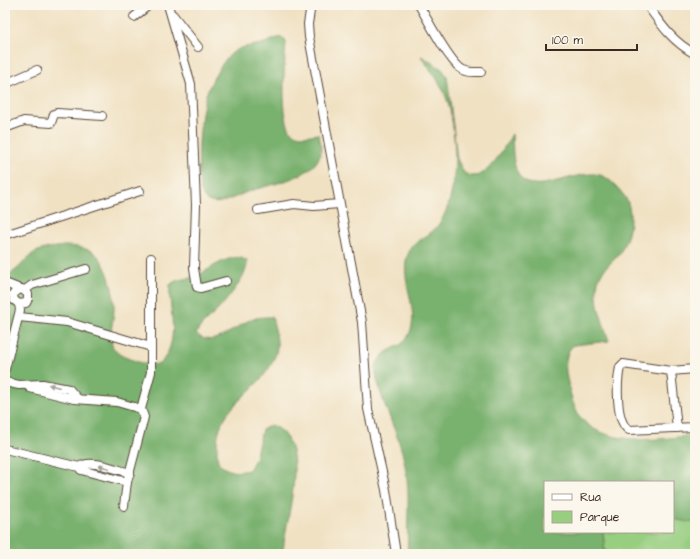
<svg xmlns="http://www.w3.org/2000/svg" width="700" height="559" viewBox="0 0 700 559" font-family="'Architects Daughter',sans-serif">
	<style>
		.green { fill: #97ce80; stroke: #697c4f }
		.forest { fill: #79b16e; stroke: #5a6e46 }
		.lines { fill: none; stroke-linecap: round; stroke-linejoin: round }
		.minor-casing { stroke: #564537; stroke-width: 10 }
		.minor { stroke: #fff; stroke-width: 8 }
		.oneway { fill: #a79f9a }
	</style>
	<rect width="100%" height="100%" fill="#fbf7ec"/>
	<filter id="ink" filterUnits="userSpaceOnUse"><feTurbulence type="fractalNoise" baseFrequency=".025" numOctaves="2"/><feDisplacementMap in="SourceGraphic" scale="8" xChannelSelector="R" yChannelSelector="G"/><feConvolveMatrix kernelMatrix="1 2 1 2 8 2 1 2 1" color-interpolation-filters="sRGB"/></filter>
	<filter id="wash" filterUnits="userSpaceOnUse"><feTurbulence type="fractalNoise" baseFrequency=".012" numOctaves="4" result="noise"/><feDisplacementMap in="SourceGraphic" scale="16" xChannelSelector="R" yChannelSelector="G"/><feGaussianBlur stdDeviation="0.9" result="paint"/><feColorMatrix in="noise" values="0 0 0 0 0 0 0 0 0 0 0 0 0 0 0 0 0 1.4 0 .05"/><feComposite in="paint" operator="in"/></filter>
	<g filter="url(#wash)">
		<rect width="100%" height="100%" fill="#f0e1c2"/>
		<polygon class="green" points="673,519 695,523 695,554 605,554 603,532 673,532"/>
		<g class="forest">
			<path d="M282,37L286,42C285,59 279,123 293,133C299,138 310,135 318,134C335,174 279,182 253,190C240,193 218,210 205,199C193,188 200,108 207,92C212,80 221,63 231,54C240,46 252,46 262,44C269,42 275,38 282,37Z"/>
			<path d="M421,56L442,69L447,76L457,159L464,173C467,174 470,176 473,176C489,177 505,146 512,134C513,147 512,162 518,174C530,200 577,168 600,175C610,178 619,189 625,197C635,212 629,241 618,255C609,266 598,272 597,287C595,305 604,324 609,341L574,345C564,352 565,368 567,379C570,390 572,404 578,414C598,447 663,441 695,434V523L673,519V482H545V532H603L605,554H408C406,524 411,494 405,465C399,431 380,404 375,368C383,346 399,351 407,338C422,316 402,286 406,261C411,238 428,240 439,224C460,195 458,129 446,97C441,82 429,69 421,56Z"/>
			<path d="M64,246C73,246 82,247 91,251C106,258 113,287 114,302C116,326 98,349 130,359C140,363 149,365 160,364C182,339 168,312 170,285C177,278 185,280 193,277C207,272 218,261 233,258C238,257 243,258 247,261C249,274 226,301 217,311C209,319 201,323 196,334C213,350 234,327 250,320C257,317 264,317 272,317C275,330 280,343 275,356C262,393 214,404 217,450C217,457 217,463 223,467C232,473 239,472 249,470L255,459L262,430L271,425C314,443 284,519 283,554H5V276C17,272 21,264 30,256C39,248 52,248 64,246Z"/>
		</g>
	</g>
	<g filter="url(#ink)">
		<g class="lines">
			<defs>
				<g id="minor">
					<polyline points="168,5 191,84 196,205 194,268 197,287 201,288 226,281"/>
					<polyline points="311,5 308,24 309,37 362,322 368,409 386,490 396,554"/>
					<path d="M419,5C429,22 446,56 460,68C466,73 474,72 481,72"/>
					<path d="M647,5C662,26 672,41 695,54"/>
					<polyline points="173,15 198,47"/>
					<polyline points="134,17 149,5"/>
					<polyline points="5,84 37,70"/>
					<polyline points="5,128 24,121 51,123 54,114 57,113 102,116"/>
					<polyline points="258,210 294,204 314,206 339,204"/>
					<polyline points="5,235 140,191"/>
					<polyline points="5,283 20,289"/>
					<polyline points="25,290 32,285 86,269"/>
					<polyline points="19,317 67,322 151,347"/>
					<polyline points="5,369 20,310 19,304 14,300 13,295 16,291 22,289 28,294 28,299 26,303 19,304"/>
					<path d="M695,369L671,371L623,364L620,367C617,381 615,422 629,430L695,427"/>
					<polyline points="671,371 677,428"/>
					<polyline points="5,382 19,385 43,384 69,389 77,398"/>
					<polyline points="27,385 30,388 74,399 117,402 141,409"/>
					<polyline points="5,449 79,467 81,470 127,482"/>
					<path d="M79,467C91,458 117,470 130,473"/>
					<polyline points="124,506 127,482 144,417 141,409 151,372 151,258"/>
				</g>
			</defs>
			<use href="#minor" class="minor-casing"/>
			<use href="#minor" class="minor"/>
		</g>
		<defs><path id="oneway-solid" d="M-6-.8H1V-3.2L6.5 0L1 3.2V.8H-6Z"/></defs>
		<g class="oneway">
			<use href="#oneway-solid" transform="translate(54 386) rotate(-165)"/>
			<use href="#oneway-solid" transform="translate(104 467) rotate(-166)"/>
		</g>
	</g>
	<rect width="700" height="559" fill="none" stroke="#fbf7ec" stroke-width="20"/>
	<rect x="544" y="481" width="130" height="52" fill="#fbf7ec" stroke="#aea59a"/>
	<rect x="552" y="494" width="20" height="6" fill="#ffffff" stroke="#aea59a"/>
	<text x="580" y="501" font-size="12" fill="#3b2a1e">Rua</text>
	<rect x="552" y="511" width="20" height="12" fill="#97ce80" stroke="#aea59a"/>
	<text x="580" y="521" font-size="12" fill="#3b2a1e">Parque</text>
	<path d="M546 44v6h91v-6" fill="none" stroke="#3b2a1e" stroke-width="2"/>
	<text x="552" y="44" font-size="12" fill="#3b2a1e" stroke="#fbf7ec" stroke-width="3" paint-order="stroke">100 m</text>
</svg>
